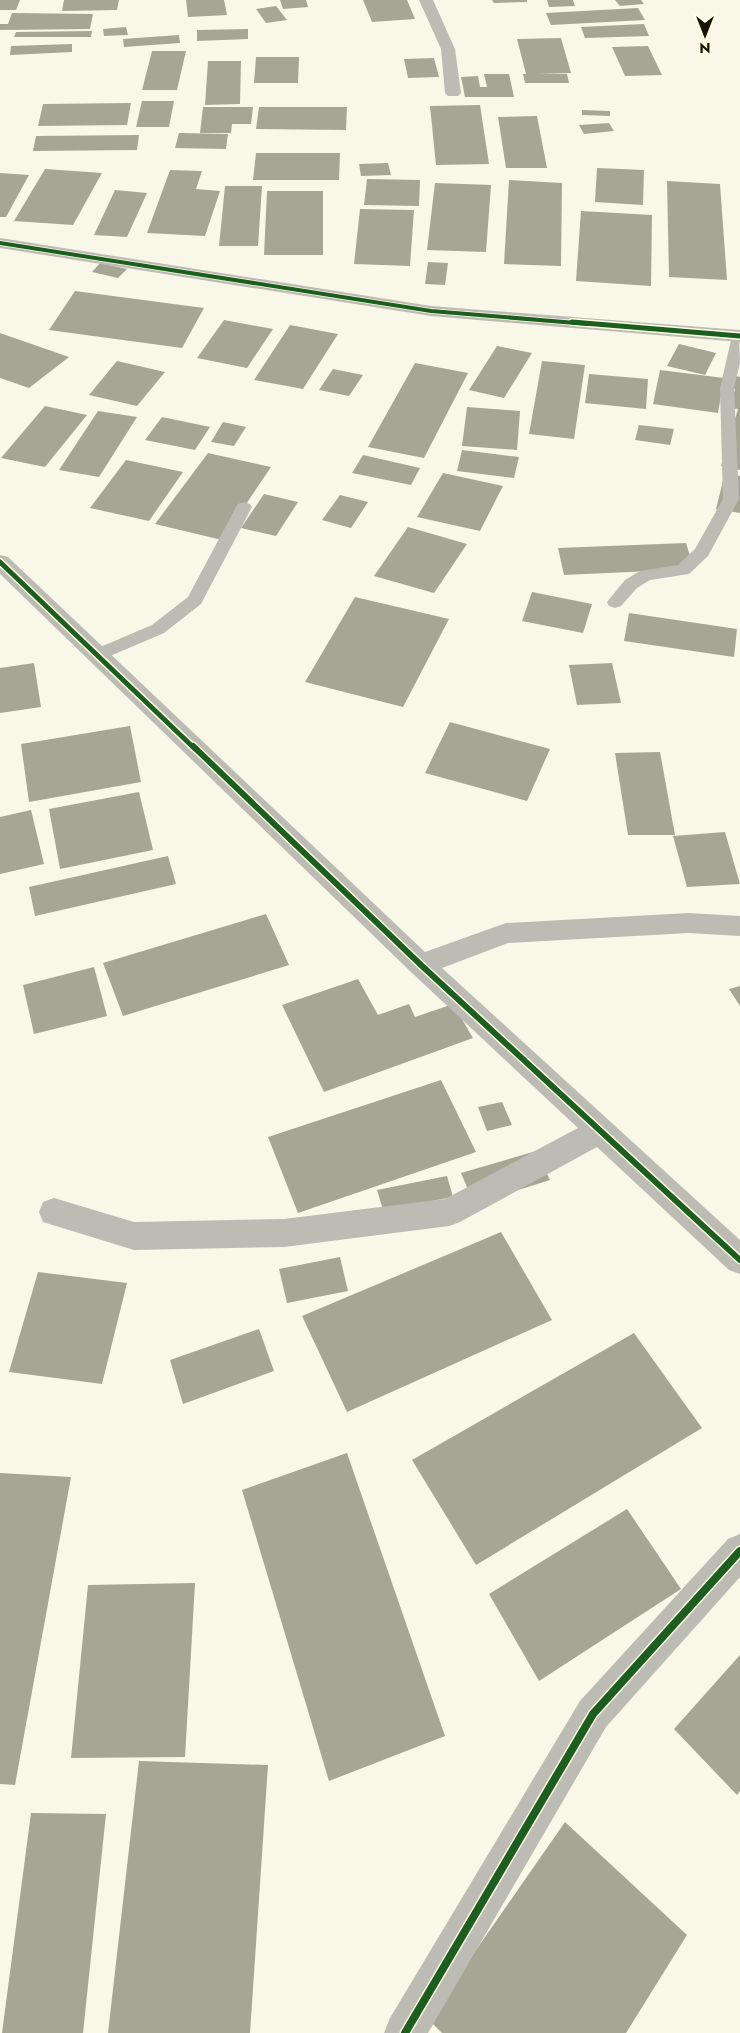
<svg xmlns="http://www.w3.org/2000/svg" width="740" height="2033" viewBox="0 0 740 2033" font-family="Jost,sans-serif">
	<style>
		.building { fill: #a7a696 }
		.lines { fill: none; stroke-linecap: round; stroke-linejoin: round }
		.lane { fill: #bcbbb4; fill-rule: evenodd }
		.street { fill: #bcbbb4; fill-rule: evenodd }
		.cycleway-far3-casing { stroke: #fffde1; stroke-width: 5.5 }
		.cycleway-far2-casing { stroke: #fffde1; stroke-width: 8 }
		.cycleway-far1-casing { stroke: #fffde1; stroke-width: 9 }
		.cycleway-casing { stroke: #fffde1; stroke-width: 11 }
		.cycleway-far3 { stroke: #1b5e20; stroke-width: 4 }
		.cycleway-far2 { stroke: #1b5e20; stroke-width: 5 }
		.cycleway-far1 { stroke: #1b5e20; stroke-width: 6 }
		.cycleway { stroke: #1b5e20; stroke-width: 8 }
	</style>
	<rect width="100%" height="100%" fill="#f8f7e8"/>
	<g class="building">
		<polygon points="0,0 20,0 16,10 0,10"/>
		<polygon points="64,0 119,0 117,10 62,11"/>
		<polygon points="186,0 224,0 227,15 188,17"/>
		<polygon points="280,0 306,0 308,7 283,9"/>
		<polygon points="363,0 407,0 415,19 372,22"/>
		<polygon points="492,0 527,0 527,2 494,3"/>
		<polygon points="547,0 573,0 575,6 549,7"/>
		<polygon points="615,0 641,0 644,4 620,6"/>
		<polygon points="276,6 287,20 266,23 256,9"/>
		<polygon points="638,8 645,20 551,25 546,13"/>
		<polygon points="12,13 93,14 90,29 0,30 0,24 8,24"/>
		<polygon points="644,24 649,36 585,38 581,27"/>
		<polygon points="126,27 128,35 104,36 103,29"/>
		<polygon points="248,29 248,39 197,41 197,30"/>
		<polygon points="92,31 91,37 14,37 16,32"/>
		<polygon points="179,35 180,43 124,47 123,39"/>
		<polygon points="561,38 571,73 538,74 567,74 569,83 525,83 523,74 526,74 517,39"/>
		<polygon points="72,44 72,52 10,55 11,46"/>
		<polygon points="648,46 662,75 625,76 612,47"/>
		<polygon points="152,51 186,51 177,90 142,90"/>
		<polygon points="256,57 299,57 298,83 254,83"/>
		<polygon points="434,58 439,77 408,78 404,59"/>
		<polygon points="208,61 241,61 240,104 205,105"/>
		<polygon points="484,74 509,74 514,97 465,97 461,77 478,76 480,87 487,87"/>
		<polygon points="142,101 174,101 169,127 136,127"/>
		<polygon points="131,103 127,125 38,126 43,104"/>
		<polygon points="480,105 489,164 436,165 430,106"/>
		<polygon points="203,107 253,107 251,124 232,124 231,133 200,133"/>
		<polygon points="259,107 347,107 346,130 256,129"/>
		<polygon points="582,110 610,111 610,116 582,115"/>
		<polygon points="537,116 547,168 506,168 498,117"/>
		<polygon points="609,123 614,131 584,134 579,125"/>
		<polygon points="179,133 228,134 226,149 175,148"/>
		<polygon points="139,135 137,150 33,151 36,136"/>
		<polygon points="256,153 340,153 339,180 253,180"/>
		<polygon points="388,163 391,175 361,176 359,164"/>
		<polygon points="597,168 644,170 643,205 595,202"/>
		<polygon points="45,169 102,173 73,225 14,221"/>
		<polygon points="170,170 202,171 196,189 220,191 205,236 147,233"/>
		<polygon points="0,173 29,175 6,217 0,217"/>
		<polygon points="367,179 420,180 419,206 364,205"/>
		<polygon points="509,180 562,183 561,266 504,264"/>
		<polygon points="667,181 720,184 727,280 669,277"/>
		<polygon points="435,183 491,185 486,252 427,250"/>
		<polygon points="225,186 262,186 258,246 219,246"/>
		<polygon points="115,190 147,193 127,237 94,235"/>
		<polygon points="267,191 323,191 323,255 264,255"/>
		<polygon points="360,209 414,210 410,266 354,264"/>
		<polygon points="581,211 652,215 651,286 576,281"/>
		<polygon points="428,262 448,263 445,285 425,284"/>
		<polygon points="100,263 127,269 118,278 92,272"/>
		<polygon points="75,291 204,308 182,348 49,330"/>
		<polygon points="224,320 273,329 247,368 197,358"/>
		<polygon points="290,325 338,334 303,389 254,380"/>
		<polygon points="0,333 69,357 29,388 0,378"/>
		<polygon points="679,344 716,353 705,375 667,366"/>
		<polygon points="497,346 532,353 504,398 469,390"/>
		<polygon points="117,361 165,372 137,406 89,395"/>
		<polygon points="542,361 585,365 574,439 529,434"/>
		<polygon points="415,363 468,373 424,458 368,447"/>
		<polygon points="333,369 363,375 349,396 319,390"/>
		<polygon points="660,370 724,378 718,413 653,404"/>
		<polygon points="589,374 648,379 646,409 585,403"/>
		<polygon points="732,375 740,377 740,470 721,466 738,409 729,408 735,389 728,388"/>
		<polygon points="45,406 87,415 45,467 1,458"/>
		<polygon points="467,407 520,411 517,450 462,446"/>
		<polygon points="98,411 137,417 99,477 59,470"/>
		<polygon points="162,417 210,427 195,450 145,440"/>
		<polygon points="223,422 246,427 234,446 211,442"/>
		<polygon points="639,425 674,429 670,445 635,440"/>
		<polygon points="462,450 519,457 514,478 457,471"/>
		<polygon points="208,453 271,467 222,540 155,524"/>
		<polygon points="363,455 420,468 411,485 352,473"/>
		<polygon points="126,460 183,472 149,521 90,508"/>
		<polygon points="443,473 503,486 480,531 417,517"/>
		<polygon points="725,473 740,476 740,513 716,509"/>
		<polygon points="264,494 298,502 276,536 241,528"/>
		<polygon points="340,495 368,502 351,528 322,520"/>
		<polygon points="408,527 467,544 434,593 374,576"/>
		<polygon points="686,543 694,569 564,575 558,548"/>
		<polygon points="532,592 592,604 583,633 522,621"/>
		<polygon points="355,597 449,619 403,707 305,682"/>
		<polygon points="629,613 737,629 734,657 624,641"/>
		<polygon points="34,663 41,707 0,713 0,668"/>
		<polygon points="612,663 621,703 577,705 569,665"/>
		<polygon points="450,722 550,749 527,801 425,773"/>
		<polygon points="130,726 141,782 29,802 21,744"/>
		<polygon points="660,752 675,835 628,835 615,753"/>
		<polygon points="139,792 153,850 60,869 49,809"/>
		<polygon points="31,810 44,864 0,874 0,817"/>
		<polygon points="725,832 740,884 687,887 673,836"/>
		<polygon points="168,856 176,884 35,916 29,887"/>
		<polygon points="266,914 289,965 123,1016 103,963"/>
		<polygon points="94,967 107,1016 34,1034 23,985"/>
		<polygon points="358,979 378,1015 409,1004 415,1017 453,1004 473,1038 324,1092 282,1005"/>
		<polygon points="740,986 740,1006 729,989"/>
		<polygon points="441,1080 476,1152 298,1213 268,1137"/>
		<polygon points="502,1102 512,1125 487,1131 478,1107"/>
		<polygon points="536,1151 550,1180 474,1204 461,1173"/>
		<polygon points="447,1176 453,1197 383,1210 377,1190"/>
		<polygon points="501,1232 552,1320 347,1412 302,1316"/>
		<polygon points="340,1257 348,1291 287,1303 279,1269"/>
		<polygon points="38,1272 127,1283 102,1384 9,1372"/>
		<polygon points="259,1329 274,1371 183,1404 170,1360"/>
		<polygon points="634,1333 702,1428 476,1565 412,1460"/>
		<polygon points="347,1453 445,1736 329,1781 242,1490"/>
		<polygon points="0,1473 71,1477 15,1785 0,1784"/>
		<polygon points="627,1509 681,1589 539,1681 489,1594"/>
		<polygon points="195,1583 185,1757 71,1758 88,1585"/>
		<polygon points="740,1655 740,1791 737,1795 674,1729"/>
		<polygon points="139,1761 268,1765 250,2033 108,2033"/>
		<polygon points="31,1813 106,1814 83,2033 2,2033"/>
		<polygon points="565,1822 687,1935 626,2033 442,2033 428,2019"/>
	</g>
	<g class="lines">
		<g class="lane">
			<polygon points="739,332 740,363 734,388 739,499 708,556 689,574 650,580 637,588 621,606 615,608 609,606 607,602 625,580 640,571 678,565 695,549 723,499 720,388 732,336 734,333"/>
			<polygon points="244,502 250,504 252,507 201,604 164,633 103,659 97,661 91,659 88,655 91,651 152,625 188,597 236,507 238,504"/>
		</g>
		<g class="street">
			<polygon points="419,0 433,0 455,49 461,93 458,96 448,96 445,93 441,49"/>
			<polygon points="0,238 431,306 740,330 740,342 431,316 0,248"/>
			<polygon points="0,555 8,557 425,952 506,923 689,913 740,916 740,936 689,933 508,943 442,968 740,1240 740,1274 729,1270 597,1147 460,1222 449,1226 284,1247 134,1250 43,1222 39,1212 43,1202 54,1198 134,1222 284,1219 445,1199 578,1128 412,973 0,574"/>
			<polygon points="740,1534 740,1577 606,1727 428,2033 384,2033 390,2018 580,1701 728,1539"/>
		</g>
		<defs>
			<polyline id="cycleway-far3" points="0,243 431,311 588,324"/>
			<g id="cycleway-far2">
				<polyline points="572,322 740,336"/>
				<polyline points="0,562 194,748"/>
			</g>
			<polyline id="cycleway-far1" points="193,746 421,965 740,1260"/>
			<polyline id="cycleway" points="405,2033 593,1714 740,1551"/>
		</defs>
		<use href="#cycleway-far3" class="cycleway-far3-casing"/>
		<use href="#cycleway-far2" class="cycleway-far2-casing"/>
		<use href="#cycleway-far1" class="cycleway-far1-casing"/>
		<use href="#cycleway" class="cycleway-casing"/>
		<use href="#cycleway-far3" class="cycleway-far3"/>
		<use href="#cycleway-far2" class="cycleway-far2"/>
		<use href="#cycleway-far1" class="cycleway-far1"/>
		<use href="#cycleway" class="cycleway"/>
	</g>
	<g transform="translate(705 35) rotate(180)" stroke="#fffde1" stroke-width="4" paint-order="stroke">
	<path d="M0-4L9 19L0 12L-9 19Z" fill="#151407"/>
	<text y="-8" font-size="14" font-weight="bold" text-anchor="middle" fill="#151407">N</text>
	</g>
</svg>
